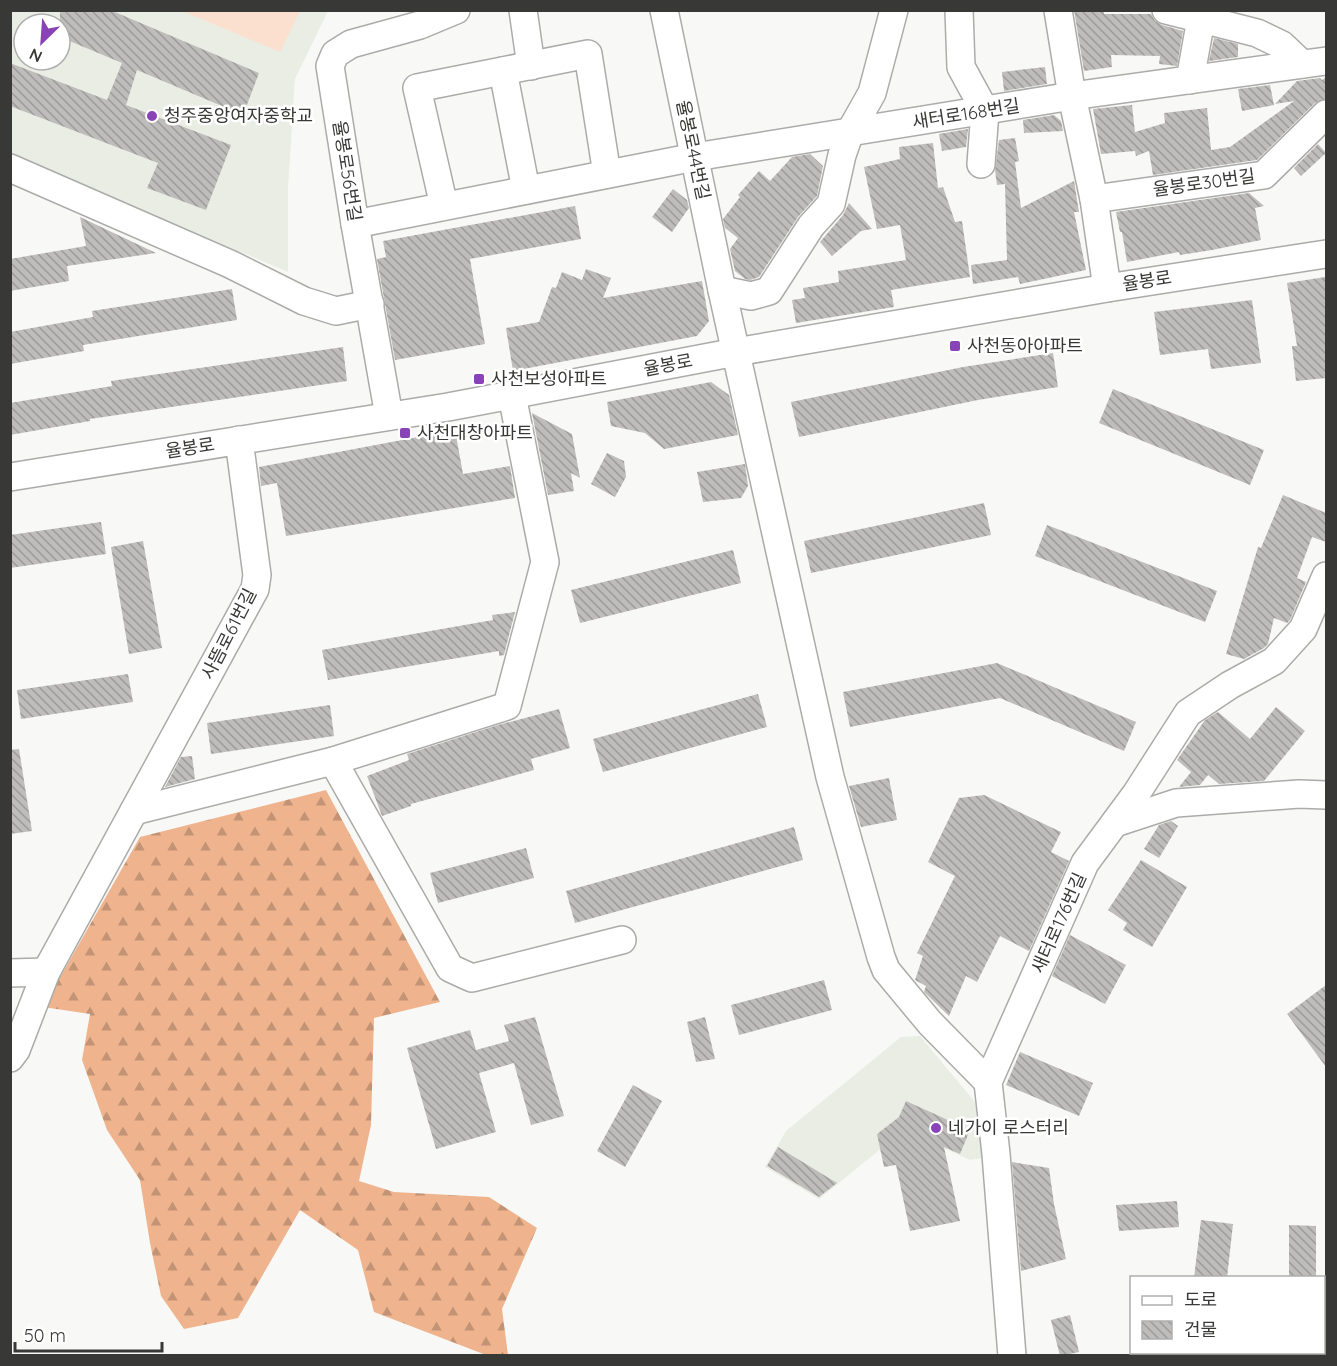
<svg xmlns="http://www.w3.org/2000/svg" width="1337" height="1366" viewBox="0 0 1337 1366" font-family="Quicksand,'Noto Sans KR',sans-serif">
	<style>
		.built { fill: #eaede3; fill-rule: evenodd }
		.forest { fill: url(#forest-firs) }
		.garden { fill: #fce0cf }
		.building { fill: url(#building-back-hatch) }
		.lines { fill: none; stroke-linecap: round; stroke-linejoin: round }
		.minor-casing { stroke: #abacaa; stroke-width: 30 }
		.minor { stroke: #fff; stroke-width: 27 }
		.poi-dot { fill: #8843b6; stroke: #fff; stroke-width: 2 }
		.labels { text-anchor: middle; stroke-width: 5; stroke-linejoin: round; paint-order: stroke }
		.street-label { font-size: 18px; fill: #383837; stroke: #fff }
		.poi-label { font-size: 18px; fill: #383837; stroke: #fff; text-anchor: start }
	</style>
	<defs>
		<pattern id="forest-firs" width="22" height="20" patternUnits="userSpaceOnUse" patternTransform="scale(1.5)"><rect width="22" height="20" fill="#efb48e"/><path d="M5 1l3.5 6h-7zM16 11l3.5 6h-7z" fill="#c39375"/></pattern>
		<pattern id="building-back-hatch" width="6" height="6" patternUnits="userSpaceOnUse" patternTransform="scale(1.5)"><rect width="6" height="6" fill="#bfbdbb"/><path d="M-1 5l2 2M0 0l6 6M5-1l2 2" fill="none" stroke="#9c9b99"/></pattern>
	</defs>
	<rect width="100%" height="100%" fill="#f8f9f6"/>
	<g class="built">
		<path d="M10,11H328L295,79L288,189V272L11,154ZM24,24H60V60H24Z"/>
		<polygon points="920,1036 975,1102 982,1158 970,1160 904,1130 819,1199 765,1167 786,1131 901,1037"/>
	</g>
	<polygon class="forest" points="326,790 440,1002 374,1018 371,1125 359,1181 394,1192 489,1197 537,1228 502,1309 508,1355 486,1355 374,1312 358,1250 300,1210 238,1318 184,1329 161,1296 150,1243 140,1180 107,1130 82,1060 90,1014 43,1007 140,837"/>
	<polygon class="garden" points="182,11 300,11 280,52"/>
	<g class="building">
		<polygon points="60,10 110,10 259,73 243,115 137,70 126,105 231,145 206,210 147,188 158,163 10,106 10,63 107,100 122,63 60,37"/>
		<polygon points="1074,10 1104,10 1104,14 1151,14 1155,21 1162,25 1183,31 1177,66 1159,64 1160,56 1111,55 1112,67 1084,71"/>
		<polygon points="1214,38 1238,44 1238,57 1209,61"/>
		<polygon points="1045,67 1047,84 1004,91 1002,72"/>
		<polygon points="1326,77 1326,99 1315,103 1257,160 1153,175 1149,151 1136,156 1135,151 1101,154 1093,109 1132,105 1135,132 1165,123 1164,113 1207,108 1211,150 1230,147 1294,101 1275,104 1297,81 1320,78 1322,80"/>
		<polygon points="1270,85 1274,105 1242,111 1238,89"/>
		<polygon points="1054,115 1061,121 1063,131 1024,133 1023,120"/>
		<polygon points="968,129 966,147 942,151 939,134"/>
		<polygon points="1015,138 1019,161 1015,162 1021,208 1074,181 1079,212 1074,212 1086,270 1020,284 1018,277 973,284 971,265 1007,260 1005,184 997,185 995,170 999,140"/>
		<polygon points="933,143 938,188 943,187 955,222 962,221 970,277 891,290 894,307 796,323 792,300 805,298 803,288 839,282 838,271 906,260 900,225 877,229 864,167 900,159 899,147"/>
		<polygon points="1318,144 1326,153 1301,176 1294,168"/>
		<polygon points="810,154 823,166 817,196 798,217 759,277 750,280 745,279 735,271 730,249 738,238 725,228 723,219 740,197 738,195 759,171 770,181 792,157"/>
		<polygon points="673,189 687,200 689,208 672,232 652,217"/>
		<polygon points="1249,193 1264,206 1255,208 1261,240 1212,250 1180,255 1179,252 1127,262 1122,232 1120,232 1116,212"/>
		<polygon points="849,203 872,229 861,231 832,256 820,242 843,215"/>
		<polygon points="575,206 581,239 470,259 485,344 395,360 377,259 386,257 383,241"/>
		<polygon points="80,217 156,253 67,266 69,281 10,291 10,259 86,246"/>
		<polygon points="586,269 611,278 603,298 702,281 709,321 697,336 513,371 506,328 539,322 552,287 556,288 562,272 582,280"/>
		<polygon points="1325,277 1326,288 1326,378 1296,381 1292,346 1297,346 1287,283"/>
		<polygon points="232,289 237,320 83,345 84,351 10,364 10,332 93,317 92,311"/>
		<polygon points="1252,300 1261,363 1211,369 1208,349 1160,355 1154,312"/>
		<polygon points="343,347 347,381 90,419 90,421 10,435 10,403 112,386 111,381"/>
		<polygon points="1053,353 1058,387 978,400 799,437 791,402 963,367"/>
		<polygon points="711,382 729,395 738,435 664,449 645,433 611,426 607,402"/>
		<polygon points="1113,389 1264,450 1250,485 1099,423"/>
		<polygon points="532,413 572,434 580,478 571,473 574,491 548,495"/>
		<polygon points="455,430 463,474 510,466 515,498 286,536 277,483 261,486 259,467"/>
		<polygon points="607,453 624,461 626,477 615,497 591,484"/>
		<polygon points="745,464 748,486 741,498 703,502 697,472"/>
		<polygon points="1283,495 1326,513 1326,542 1312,537 1297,578 1306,582 1290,620 1287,623 1274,618 1268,644 1264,648 1244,659 1226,654 1258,547 1261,548"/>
		<polygon points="984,503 991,535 811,573 804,541"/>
		<polygon points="101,522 106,554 10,568 10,535"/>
		<polygon points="1047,525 1217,591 1205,622 1035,556"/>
		<polygon points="143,541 162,648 129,654 111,547"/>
		<polygon points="733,550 741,583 580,623 571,590"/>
		<polygon points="515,612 504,655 499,656 499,651 328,680 322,650 493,620 492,615"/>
		<polygon points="997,663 1136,722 1124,751 1000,698 850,727 843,692"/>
		<polygon points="128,674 133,702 21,719 17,690"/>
		<polygon points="758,694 767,727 603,772 593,739"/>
		<polygon points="330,705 334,736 211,754 207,723"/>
		<polygon points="1276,707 1305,731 1264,781 1219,784 1208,775 1200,785 1179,787 1191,772 1177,760 1205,720 1218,712 1250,739"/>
		<polygon points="559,709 570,748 531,759 534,770 411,804 411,806 382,816 367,776 409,760 407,754 498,725"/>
		<polygon points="19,749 32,831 10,834 10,750"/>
		<polygon points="192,756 195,779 165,787 181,757"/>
		<polygon points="889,778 897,820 861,827 849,786"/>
		<polygon points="984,795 1061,832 1051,852 1069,861 1029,951 1000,936 977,982 966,976 949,1016 924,992 926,986 915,980 923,956 917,953 955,876 928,862 959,798"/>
		<polygon points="1171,821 1178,826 1159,858 1144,849 1159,825"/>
		<polygon points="794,827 803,860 575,923 566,891"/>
		<polygon points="526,848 534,878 438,903 430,873"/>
		<polygon points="1141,860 1187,887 1152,947 1123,930 1127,923 1108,910"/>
		<polygon points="1070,935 1126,965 1105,1004 1052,976"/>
		<polygon points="824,980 832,1010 739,1035 731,1005"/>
		<polygon points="1326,985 1326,1067 1287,1014"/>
		<polygon points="535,1017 564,1116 531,1125 514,1063 479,1073 496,1132 436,1149 407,1048 470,1030 476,1050 509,1041 504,1025"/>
		<polygon points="705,1017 715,1059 696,1062 687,1022"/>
		<polygon points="1020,1052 1093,1083 1079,1116 1006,1085"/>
		<polygon points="633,1085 662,1101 625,1167 597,1151"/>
		<polygon points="906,1101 970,1130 960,1154 944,1147 960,1221 910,1231 896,1165 884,1167 877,1134 899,1117"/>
		<polygon points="778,1147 837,1183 819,1197 767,1166"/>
		<polygon points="1012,1162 1049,1168 1054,1204 1066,1259 1021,1271"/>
		<polygon points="1177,1201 1179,1227 1119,1231 1116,1205"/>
		<polygon points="1201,1220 1233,1224 1227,1278 1194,1278"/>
		<polygon points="1289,1225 1316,1226 1316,1278 1289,1278"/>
		<polygon points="1070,1315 1079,1352 1060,1356 1051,1320"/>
	</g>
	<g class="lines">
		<defs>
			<g id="minor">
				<polyline points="523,10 531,66"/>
				<polyline points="664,10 722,290 830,777 881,957 886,970 930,1023 988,1082"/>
				<polyline points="959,10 961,67 985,111 981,164"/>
				<polyline points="1058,10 1072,96 1094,199 1107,288"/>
				<polyline points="1166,10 1257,33 1282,45 1302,64"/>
				<polyline points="503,71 526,190"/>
				<polyline points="1190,80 1201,19"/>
				<polyline points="10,168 230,264 304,301 336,311 370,304"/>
				<polyline points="1094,199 1264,175 1326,114"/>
				<polyline points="444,206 417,88 588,54 607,174"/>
				<polyline points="355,224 695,157 1072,96 1326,61"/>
				<polyline points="722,290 751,296 769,291 811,226 831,204 842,155 850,132 872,93 894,10"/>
				<polyline points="389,416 355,224 330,66 335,54 351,44 420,25 456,10"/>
				<polyline points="10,477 448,407 736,352 1107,288 1326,254"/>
				<polyline points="333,761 450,968 472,978 622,940"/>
				<polyline points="134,811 333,761 507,706 545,562 512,395"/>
				<polyline points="1115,823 1176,803 1299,794 1326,795"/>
				<polyline points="10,973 46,972"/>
				<polyline points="10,1058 16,1050 46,972 255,589 257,575 239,440"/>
				<polyline points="1012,1356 996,1154 988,1082 1085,863 1136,794 1188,713 1230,685 1274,661 1303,629 1326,576"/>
			</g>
		</defs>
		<use href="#minor" class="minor-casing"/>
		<use href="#minor" class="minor"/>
	</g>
	<g class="poi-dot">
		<circle cx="152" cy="116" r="6"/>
		<rect x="949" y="340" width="12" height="12" rx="3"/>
		<rect x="473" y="373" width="12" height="12" rx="3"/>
		<rect x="399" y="427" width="12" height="12" rx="3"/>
		<circle cx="936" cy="1128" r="6"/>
	</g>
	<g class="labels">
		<g class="street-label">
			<text transform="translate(966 114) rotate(-9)" y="6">새터로168번길</text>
			<text transform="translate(693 150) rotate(78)" y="6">율봉로44번길</text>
			<text transform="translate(347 171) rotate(81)" y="6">율봉로56번길</text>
			<text transform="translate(1204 183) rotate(-8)" y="6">율봉로30번길</text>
			<text transform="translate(1147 281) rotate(-9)" y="6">율봉로</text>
			<text transform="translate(668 365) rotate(-11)" y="6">율봉로</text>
			<text transform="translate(190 448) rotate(-9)" y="6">율봉로</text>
			<text transform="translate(229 634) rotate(-63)" y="6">사뜸로61번길</text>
			<text transform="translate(1059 923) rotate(-66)" y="6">새터로176번길</text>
		</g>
		<g class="poi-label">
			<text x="164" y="122">청주중앙여자중학교</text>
			<text x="967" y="352">사천동아아파트</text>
			<text x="491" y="385">사천보성아파트</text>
			<text x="417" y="439">사천대창아파트</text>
			<text x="948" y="1134">네가이 로스터리</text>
		</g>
	</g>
	<rect width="1337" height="1366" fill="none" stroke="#383837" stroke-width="24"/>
	<rect x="1130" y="1276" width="195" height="78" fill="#ffffff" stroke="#afafaf" stroke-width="1.5"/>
	<rect x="1142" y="1296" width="30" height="9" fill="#ffffff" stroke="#afafaf" stroke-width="1.5"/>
	<text x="1184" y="1306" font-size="18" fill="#383837">도로</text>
	<rect x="1142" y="1321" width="30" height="18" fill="url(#building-back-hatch)" stroke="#afafaf" stroke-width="1.5"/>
	<text x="1184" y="1336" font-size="18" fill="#383837">건물</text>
	<g transform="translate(42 42) rotate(205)"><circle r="28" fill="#ffffff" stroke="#afafaf" stroke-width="1.5"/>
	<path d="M0-4.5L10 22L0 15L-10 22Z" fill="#8843b6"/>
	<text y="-9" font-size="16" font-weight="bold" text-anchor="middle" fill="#383837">N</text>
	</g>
	<path d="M15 1342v9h147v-9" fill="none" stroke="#383837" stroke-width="3"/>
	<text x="24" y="1342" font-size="18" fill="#383837" stroke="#ffffff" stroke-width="4.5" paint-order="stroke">50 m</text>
</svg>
